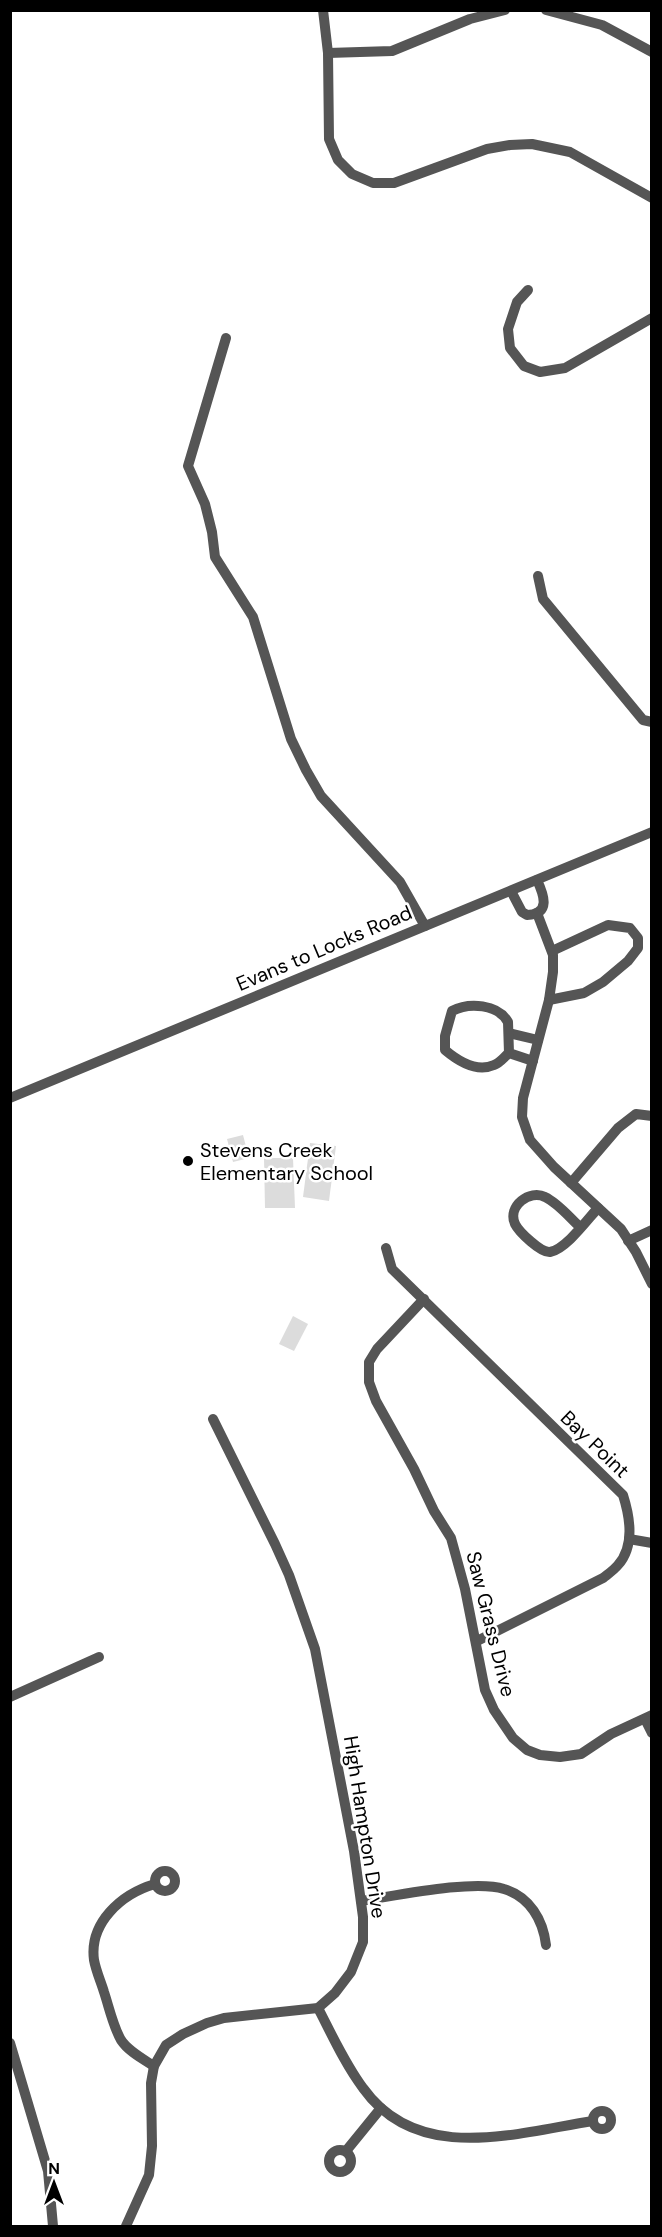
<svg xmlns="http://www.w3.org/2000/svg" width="662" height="2237" viewBox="0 0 662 2237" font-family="'DM Sans',sans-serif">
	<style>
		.green { fill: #dcdcdc }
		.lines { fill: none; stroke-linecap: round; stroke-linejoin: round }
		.minor { stroke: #555; stroke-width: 10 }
		.poi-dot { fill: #000; stroke: #fff; stroke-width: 2 }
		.labels { text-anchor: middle; stroke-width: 5; stroke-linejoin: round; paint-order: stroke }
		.street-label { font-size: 20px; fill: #000; stroke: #fff }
		.poi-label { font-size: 20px; fill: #000; stroke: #fff; text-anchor: start }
	</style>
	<rect width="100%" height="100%" fill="#fff"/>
	<g class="green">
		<polygon points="243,1135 249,1158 233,1162 227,1139"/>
		<polygon points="310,1143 336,1146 329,1201 303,1197"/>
		<polygon points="264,1158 293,1158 295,1208 265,1208"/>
		<polygon points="293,1316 308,1324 294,1351 279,1344"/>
	</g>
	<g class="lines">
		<g class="minor">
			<polyline points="323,10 328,53 329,139 338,160 352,174 373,183 394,183 487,149 510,145 532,144 570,152 652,198"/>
			<polyline points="546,10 602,25 652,52"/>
			<polyline points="328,53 392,51 470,19 505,10"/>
			<polyline points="528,290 517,302 508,329 510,348 524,366 540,372 565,368 652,318"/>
			<polyline points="226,338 188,466 205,504 212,532 215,557 253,617 291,739 306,770 321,796 400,882 425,926"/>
			<polyline points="538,576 543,599 643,720 652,722"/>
			<path d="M511,891L522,912L527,915C551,914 544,895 537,880"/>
			<polyline points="537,913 553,955 553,972 549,1000 523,1098 522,1117 530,1140 554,1167 621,1229 636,1252 652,1284"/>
			<polyline points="549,1000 584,993 603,982 628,961 638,948 638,938 630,928 608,925 552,951"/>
			<polyline points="509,1033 538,1040"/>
			<path d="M509,1053L508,1022C498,1004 469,1002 452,1011L445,1036V1050C458,1061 476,1073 494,1065C500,1063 504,1057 509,1053L533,1061"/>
			<polyline points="10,1098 652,832"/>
			<polyline points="571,1183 618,1128 636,1114 652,1116"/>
			<path d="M580,1227C570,1218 558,1203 545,1197C530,1189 507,1206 515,1224C519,1232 541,1253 550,1252C566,1249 587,1220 598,1208"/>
			<polyline points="628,1241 652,1230"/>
			<path d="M386,1248L392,1269L623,1495C630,1517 635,1546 618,1565C614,1570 608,1574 603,1578L477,1641"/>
			<polyline points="424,1299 377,1349 369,1362 369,1382 376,1401 414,1469 434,1511 451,1538 465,1589 485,1690 494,1710 513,1738 527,1750 540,1755 560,1757 581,1754 611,1734 652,1715"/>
			<polyline points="629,1539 652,1543"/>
			<polyline points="10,1697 99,1657"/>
			<polyline points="645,1719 652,1733"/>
			<circle cx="165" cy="1881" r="10"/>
			<path d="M361,1901C395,1896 474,1879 504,1889C530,1897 543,1920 546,1945"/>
			<path d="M318,2008C332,2035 345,2064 363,2088C418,2165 515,2133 593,2121"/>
			<polyline points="10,2043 48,2171 53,2226"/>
			<path d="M154,2066C143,2059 128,2051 121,2040C113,2026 109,2007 104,1992C101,1982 96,1971 94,1960C89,1923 121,1894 155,1884"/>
			<circle cx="602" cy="2120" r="9"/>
			<circle cx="340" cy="2161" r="11"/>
			<polyline points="346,2151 381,2108"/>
			<polyline points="126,2226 149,2175 152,2146 151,2083 154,2066 166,2045 183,2034 207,2023 224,2018 318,2008 335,1993 351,1972 363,1942 363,1917 354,1851 315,1649 289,1575 275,1544 213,1419"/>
		</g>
	</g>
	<circle class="poi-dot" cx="188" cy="1161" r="6"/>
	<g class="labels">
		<g class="street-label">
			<text transform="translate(324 948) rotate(-23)" y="7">Evans to Locks Road</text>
			<text transform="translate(595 1444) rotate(44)" y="7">Bay Point</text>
			<text transform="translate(491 1624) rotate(76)" y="7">Saw Grass Drive</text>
			<text transform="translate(365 1827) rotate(81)" y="7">High Hampton Drive</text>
		</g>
		<g class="poi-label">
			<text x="200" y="1157">Stevens Creek<tspan x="200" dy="23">Elementary School</tspan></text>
		</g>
	</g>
	<rect width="662" height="2237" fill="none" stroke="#000000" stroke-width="24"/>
	<g transform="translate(54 2183)" stroke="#ffffff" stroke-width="4.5" paint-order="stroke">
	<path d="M0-4.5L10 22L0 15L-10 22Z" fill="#000000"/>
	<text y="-9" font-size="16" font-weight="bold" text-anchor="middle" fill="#000000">N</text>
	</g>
</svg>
